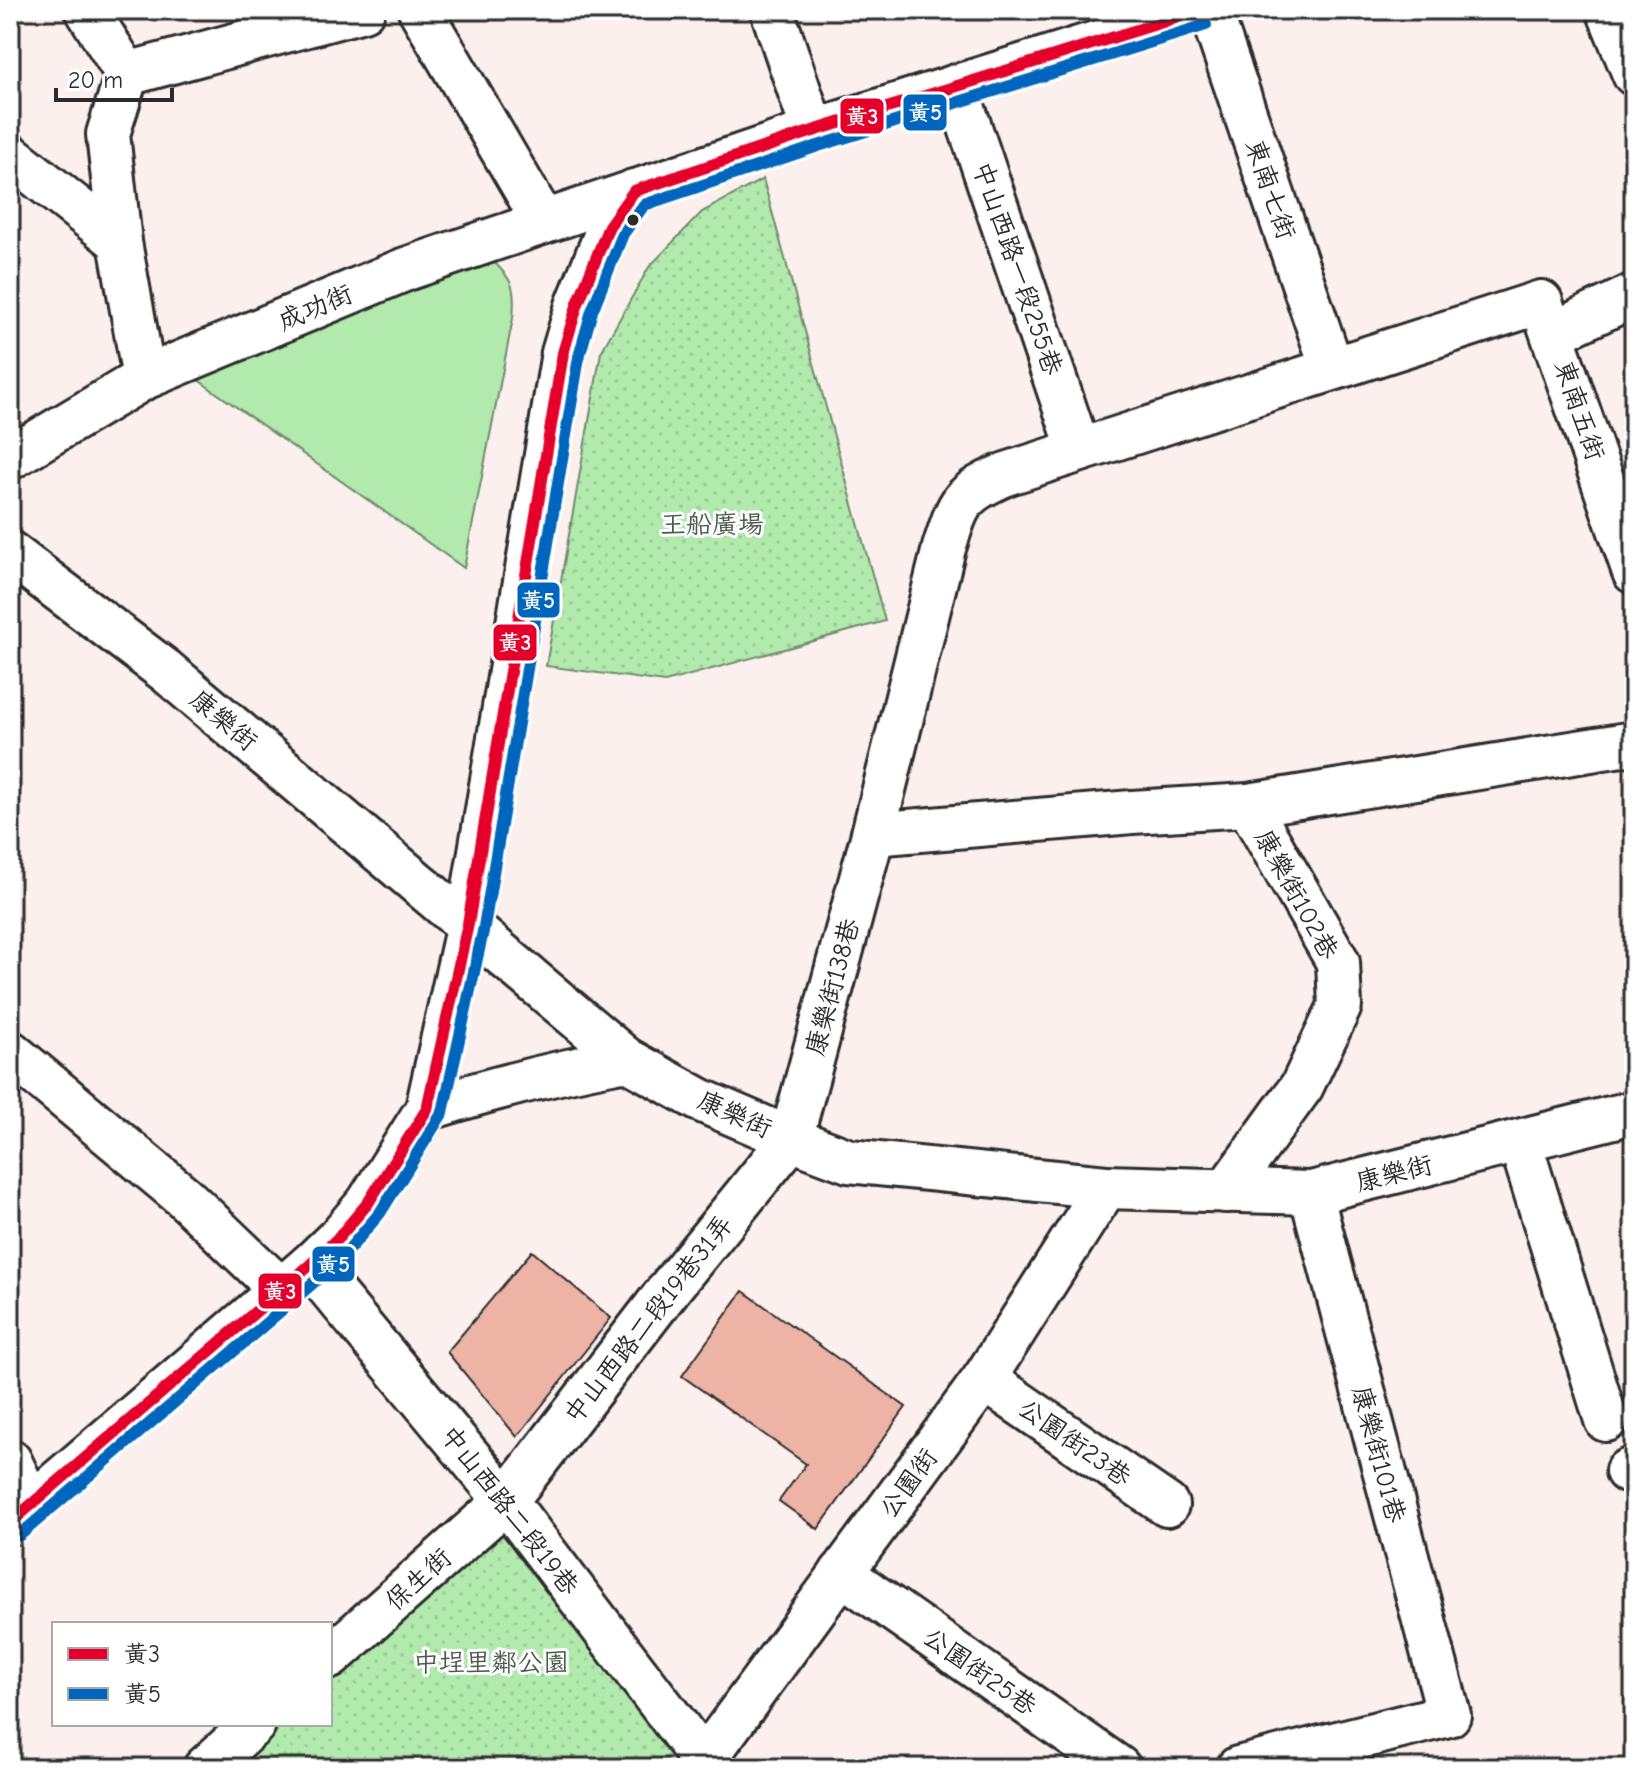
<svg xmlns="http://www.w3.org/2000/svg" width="1644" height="1778" viewBox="0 0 1644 1778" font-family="'Comic Neue','LXGW WenKai TC',sans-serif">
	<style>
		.park { fill: url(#park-dots); stroke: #6e8a6c; stroke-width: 2 }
		.garden { fill: #b2eaae; stroke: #6e8a6c; stroke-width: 2 }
		.building { fill: #edb4a6; stroke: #2b2b2b; stroke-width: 2 }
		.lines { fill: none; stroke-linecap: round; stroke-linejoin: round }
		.minor-casing { stroke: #2b2b2b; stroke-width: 48 }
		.minor { stroke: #fff; stroke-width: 42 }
		.bus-1-casing { stroke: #fff; stroke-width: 18 }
		.bus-2-casing { stroke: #fff; stroke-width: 18 }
		.bus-1 { stroke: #e4002b; stroke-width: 12 }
		.bus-2 { stroke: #0065bd; stroke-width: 12 }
		.bus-dot { fill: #2b2b2b; stroke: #fff; stroke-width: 3 }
		.labels { text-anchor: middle; stroke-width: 6; stroke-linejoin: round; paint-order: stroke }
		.street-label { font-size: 26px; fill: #2b2b2b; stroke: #fff }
		.park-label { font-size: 26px; fill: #4d5b4c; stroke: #fff }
		.line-badge { stroke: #fff; stroke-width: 3 }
		.badge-label { font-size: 22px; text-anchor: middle; font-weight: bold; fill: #fff }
	</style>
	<defs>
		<pattern id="park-dots" width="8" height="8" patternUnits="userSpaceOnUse" patternTransform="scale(2)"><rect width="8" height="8" fill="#b2eaae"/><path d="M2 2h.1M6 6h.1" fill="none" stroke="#99c996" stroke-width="1.8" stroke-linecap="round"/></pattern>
	</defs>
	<rect width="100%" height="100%" fill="#fbf0ed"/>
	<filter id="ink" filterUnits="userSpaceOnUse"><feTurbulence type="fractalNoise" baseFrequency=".0125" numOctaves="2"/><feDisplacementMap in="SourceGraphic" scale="16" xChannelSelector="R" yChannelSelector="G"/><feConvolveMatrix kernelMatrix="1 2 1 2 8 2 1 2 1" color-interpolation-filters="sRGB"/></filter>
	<g filter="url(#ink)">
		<g class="park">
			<polygon points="763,179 885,621 665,682 546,666 601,352 649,267 702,212"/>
			<polygon points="504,1507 689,1768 228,1768 274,1724 330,1724 330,1672"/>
		</g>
		<path class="garden" d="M489,257C513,280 516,286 513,318L464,568L180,367Z"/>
		<g class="building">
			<polygon points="532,1251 611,1318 517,1437 447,1352"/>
			<polygon points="743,1291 906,1407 818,1529 779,1501 806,1464 682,1376"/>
		</g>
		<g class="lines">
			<defs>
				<g id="minor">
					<polyline points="87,10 127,74"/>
					<polyline points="420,10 544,222"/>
					<polyline points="772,10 813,131"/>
					<polyline points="1210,10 1332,368"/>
					<polyline points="1608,10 1634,74"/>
					<polyline points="127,74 108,134 120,242 144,378"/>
					<polyline points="127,74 363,10"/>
					<polyline points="956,86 1079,450"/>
					<polyline points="10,155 120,242"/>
					<polyline points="1554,333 1634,295"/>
					<polyline points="10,458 144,378 406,269 813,131 1201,10"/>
					<polyline points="10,553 166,671 626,1059 700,1100 791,1139 849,1161 1106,1187 1311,1193 1634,1112"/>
					<polyline points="873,834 1132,812 1248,805 1634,743"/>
					<polyline points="10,1052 184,1197 281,1290"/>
					<path d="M427,1109C492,1088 558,1072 626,1059"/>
					<polyline points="1520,1142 1606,1420"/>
					<polyline points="1226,1191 1302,1086 1340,1006 1338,962 1248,805"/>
					<polyline points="310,1265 506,1501 709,1768"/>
					<polyline points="984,1379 1167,1505"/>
					<polyline points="10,1461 31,1505"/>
					<polyline points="1627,1471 1634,1469"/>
					<polyline points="10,1523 310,1265 339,1237 368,1203 427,1109 468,924 563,353 577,306 609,226 634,191"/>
					<polyline points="841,1573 1119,1768"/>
					<path d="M330,1657L506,1501L673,1284L791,1139L873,834L944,548C959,501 960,494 1006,474L1541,302L1634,572"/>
					<polyline points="205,1768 254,1724"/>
					<polyline points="696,1768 703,1762 984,1379 1106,1187"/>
					<polyline points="1238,1768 1449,1715 1311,1193"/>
				</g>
			</defs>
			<use href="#minor" class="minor-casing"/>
			<use href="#minor" class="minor"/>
			<defs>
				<polyline id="bus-1" points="10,1523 310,1265 339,1237 368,1203 427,1109 468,924 563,353 577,306 609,226 634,191 813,131 1201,10"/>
				<polyline id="bus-2" points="20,1535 320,1277 351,1247 380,1213 443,1112 484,927 579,357 592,311 623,234 644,205 818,146 1206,25"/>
			</defs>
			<use href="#bus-1" class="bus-1-casing"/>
			<use href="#bus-2" class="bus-2-casing"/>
			<use href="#bus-1" class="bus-1"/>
			<use href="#bus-2" class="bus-2"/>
		</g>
	</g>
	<circle class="bus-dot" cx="633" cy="220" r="7"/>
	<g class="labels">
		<g class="street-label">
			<text transform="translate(1271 189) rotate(71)" y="9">東南七街</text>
			<text transform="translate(1018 268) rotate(71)" y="9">中山西路一段255巷</text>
			<text transform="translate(315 307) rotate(-23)" y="9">成功街</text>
			<text transform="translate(1580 410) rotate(71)" y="9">東南五街</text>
			<text transform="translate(224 720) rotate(40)" y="9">康樂街</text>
			<text transform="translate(1297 894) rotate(61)" y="9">康樂街102巷</text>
			<text transform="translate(832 987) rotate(-75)" y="9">康樂街138巷</text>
			<text transform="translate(735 1114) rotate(24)" y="9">康樂街</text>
			<text transform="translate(1394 1173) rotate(-14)" y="9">康樂街</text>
			<text transform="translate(648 1319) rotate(-52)" y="9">中山西路二段19巷31弄</text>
			<text transform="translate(1075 1442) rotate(35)" y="9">公園街23巷</text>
			<text transform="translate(1379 1454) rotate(75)" y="9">康樂街101巷</text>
			<text transform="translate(908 1483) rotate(-54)" y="9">公園街</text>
			<text transform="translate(510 1510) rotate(52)" y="9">中山西路二段19巷</text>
			<text transform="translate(418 1579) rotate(-42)" y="9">保生街</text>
			<text transform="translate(980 1671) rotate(35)" y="9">公園街25巷</text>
		</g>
		<g class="park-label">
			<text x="712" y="533">王船廣場</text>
			<text x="491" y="1671">中埕里鄰公園</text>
		</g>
	</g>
	<g class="line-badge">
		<rect x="902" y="93" width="46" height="39" rx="8" fill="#0065bd"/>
		<rect x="839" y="97" width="46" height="38" rx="8" fill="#e4002b"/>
		<rect x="516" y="581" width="45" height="38" rx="8" fill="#0065bd"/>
		<rect x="492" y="623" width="46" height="39" rx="8" fill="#e4002b"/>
		<rect x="311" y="1245" width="45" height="38" rx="8" fill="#0065bd"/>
		<rect x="257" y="1272" width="46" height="38" rx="8" fill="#e4002b"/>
	</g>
	<g class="badge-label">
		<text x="925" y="120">黃5</text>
		<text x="862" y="124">黃3</text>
		<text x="538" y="608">黃5</text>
		<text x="515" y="650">黃3</text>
		<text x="333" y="1272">黃5</text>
		<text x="280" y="1299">黃3</text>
	</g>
	<rect width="1644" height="1778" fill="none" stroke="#fff" stroke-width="40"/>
	<rect x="20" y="20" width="1604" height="1738" fill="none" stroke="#2b2b2b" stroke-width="3" filter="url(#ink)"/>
	<rect x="52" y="1622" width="280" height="104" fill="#ffffff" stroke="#aaaaaa" stroke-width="2"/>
	<rect x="68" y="1648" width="40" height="12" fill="#e4002b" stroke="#aaaaaa" stroke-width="2"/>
	<text x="124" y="1662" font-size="24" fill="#2b2b2b">黃3</text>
	<rect x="68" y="1688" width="40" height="12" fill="#0065bd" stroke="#aaaaaa" stroke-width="2"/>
	<text x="124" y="1702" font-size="24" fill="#2b2b2b">黃5</text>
	<path d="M56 88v12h116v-12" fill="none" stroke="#2b2b2b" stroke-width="4"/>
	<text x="68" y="88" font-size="24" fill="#2b2b2b" stroke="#ffffff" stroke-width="6" paint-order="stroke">20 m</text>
</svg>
